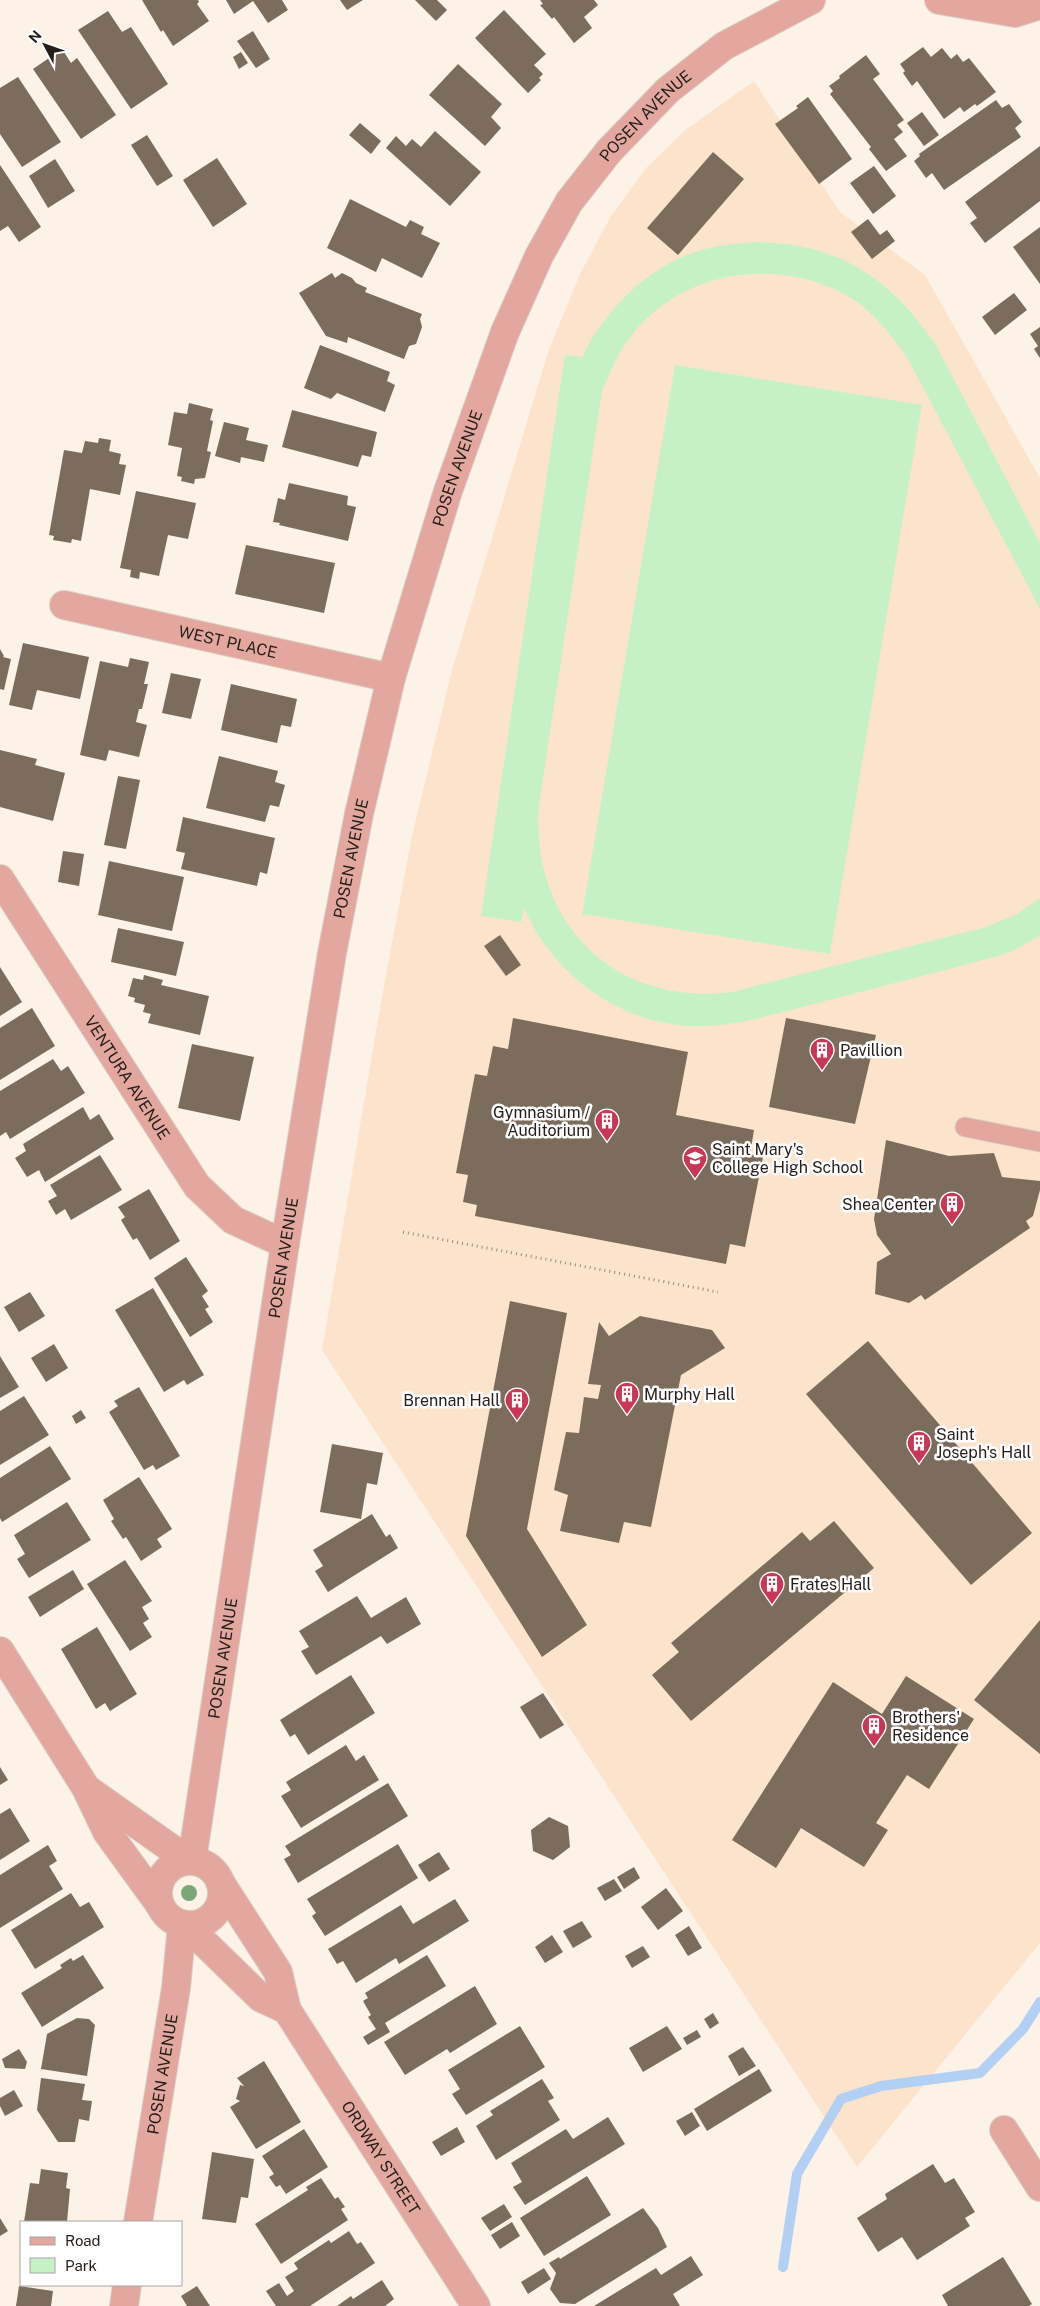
<svg xmlns="http://www.w3.org/2000/svg" width="1040" height="2306" viewBox="0 0 1040 2306" font-family="'Public Sans',sans-serif">
	<style>
		.built { fill: #fce4cc }
		.green { fill: #c6f1c7 }
		.lines { fill: none; stroke-linecap: round; stroke-linejoin: round }
		.stream { stroke: #b2cff4; stroke-width: 10 }
		.building { fill: #7c6c5c }
		.lane-casing { stroke: #dad0c5; stroke-width: 21 }
		.street-casing { stroke: #dad0c5; stroke-width: 30 }
		.path { stroke: #948b82; stroke-width: 3; stroke-dasharray: 1 4; stroke-linecap: butt }
		.lane { stroke: #e3a7a0; stroke-width: 19 }
		.street { stroke: #e3a7a0; stroke-width: 28 }
		.tree { fill: #7ba67a }
		.labels { text-anchor: middle; stroke-width: 5; stroke-linejoin: round; paint-order: stroke }
		.street-label { font-size: 16px; fill: #251e18; stroke: #fff }
		.poi-label { font-size: 16px; fill: #251e18; stroke: #fff; text-anchor: start }
	</style>
	<rect width="100%" height="100%" fill="#fdf2e6"/>
	<polygon class="built" points="754,81 840,212 925,275 1040,478 1040,1943 857,2167 322,1350 380,1008 411,840 452,670 548,352 580,274 611,216 647,167 684,131"/>
	<g class="green">
		<path d="M751,242C837,242 888,275 936,345L1040,543V609L909,361C892,336 873,310 846,295C776,257 682,270 632,335C618,352 610,372 602,392L539,805C530,922 614,1007 732,992L986,927L1017,914L1040,898V936L1013,951L995,957L760,1018C736,1024 712,1027 687,1026C616,1021 552,973 524,908L521,922L481,916L565,355L582,357C606,308 651,263 705,249C720,245 736,244 751,242Z"/>
		<polygon points="675,365 922,405 830,954 582,914"/>
	</g>
	<g class="lines">
		<polyline class="stream" points="783,2267 797,2174 841,2099 881,2086 980,2073 1023,2029 1040,2002"/>
	</g>
	<g class="building">
		<polygon points="142,0 198,0 199,2 197,4 209,21 173,46 163,30 161,32"/>
		<polygon points="226,0 282,0 288,10 268,23 253,1 234,14"/>
		<polygon points="340,0 363,0 347,10"/>
		<polygon points="415,0 437,0 447,10 436,21"/>
		<polygon points="540,0 594,0 598,5 584,17 592,28 574,43 554,17 552,19 540,5 543,4"/>
		<polygon points="504,10 546,54 534,65 543,74 539,78 541,80 528,93 475,38"/>
		<polygon points="108,11 122,32 131,27 168,84 131,109 78,30"/>
		<polygon points="253,31 270,59 256,68 237,41"/>
		<polygon points="923,47 931,57 942,48 951,59 957,54 963,62 969,58 996,92 977,106 975,104 964,112 960,107 944,119 917,81 912,86 903,73 905,71 900,64"/>
		<polygon points="62,49 71,63 77,58 116,115 81,139 33,69"/>
		<polygon points="241,52 248,63 239,69 233,57"/>
		<polygon points="866,55 880,74 873,79 904,120 897,125 903,132 894,139 907,156 886,171 869,149 871,147 830,94 833,91 829,86 840,78 839,76"/>
		<polygon points="458,64 502,104 491,117 501,128 485,146 429,95"/>
		<polygon points="18,77 61,142 22,167 0,134 0,88"/>
		<polygon points="808,97 852,159 819,184 775,124 798,108 796,106"/>
		<polygon points="996,100 1002,108 1009,104 1022,122 1015,128 1021,137 944,190 932,173 926,178 914,161 920,156 919,154"/>
		<polygon points="922,112 939,135 924,146 907,123"/>
		<polygon points="360,123 381,141 371,154 349,135"/>
		<polygon points="435,131 481,172 450,206 386,148 396,136 406,146 412,139 421,147"/>
		<polygon points="147,135 173,176 157,186 131,145"/>
		<polygon points="1040,146 1040,201 985,243 970,223 977,218 965,202"/>
		<polygon points="713,152 744,179 678,255 647,228"/>
		<polygon points="217,158 247,204 213,227 183,180"/>
		<polygon points="55,159 75,191 48,208 29,176"/>
		<polygon points="0,165 41,227 19,242 8,226 0,231"/>
		<polygon points="874,166 896,196 873,214 850,183"/>
		<polygon points="350,199 406,227 410,220 424,227 421,234 440,243 422,278 382,258 376,272 327,248"/>
		<polygon points="868,219 880,235 887,230 895,241 872,259 851,232"/>
		<polygon points="1040,227 1040,284 1013,247"/>
		<polygon points="332,273 335,278 342,273 352,278 356,283 367,288 365,292 422,314 420,319 422,327 416,344 409,346 404,359 348,337 347,343 326,336 299,293"/>
		<polygon points="1014,293 1027,310 995,335 982,317"/>
		<polygon points="1040,327 1040,358 1034,349 1038,346 1030,334"/>
		<polygon points="320,345 390,372 387,381 395,385 385,412 337,393 331,399 304,388"/>
		<polygon points="189,403 213,409 210,420 213,421 207,451 211,452 205,478 195,479 194,484 181,481 182,477 177,476 182,448 168,445 174,412 187,414"/>
		<polygon points="292,410 377,432 371,457 362,455 358,467 282,447"/>
		<polygon points="224,422 249,428 246,440 268,445 264,462 241,457 240,463 215,456"/>
		<polygon points="99,438 111,440 109,451 121,454 119,464 126,465 120,495 90,489 81,541 72,539 71,543 53,540 54,536 49,535 64,450 82,453 85,441 98,443"/>
		<polygon points="289,483 348,496 347,505 356,507 348,541 279,525 280,523 273,522 278,498 285,500"/>
		<polygon points="136,491 196,503 188,539 168,535 159,576 140,572 139,579 130,577 131,570 120,568"/>
		<polygon points="246,545 335,563 324,613 235,594"/>
		<polygon points="23,643 89,657 80,699 37,690 32,710 9,705"/>
		<polygon points="0,649 4,656 3,657 11,659 4,690 0,689"/>
		<polygon points="130,658 149,662 144,684 148,684 142,709 139,709 136,722 147,725 139,757 109,750 106,761 80,755 100,661 128,667"/>
		<polygon points="171,673 201,679 191,719 162,713"/>
		<polygon points="231,684 297,699 291,727 281,725 277,743 221,730"/>
		<polygon points="0,750 37,759 35,765 65,773 53,821 0,807"/>
		<polygon points="219,756 278,771 275,782 285,785 279,807 270,805 265,822 206,808"/>
		<polygon points="118,776 140,780 126,849 104,845"/>
		<polygon points="183,817 275,838 267,874 260,872 257,886 181,869 185,853 176,851"/>
		<polygon points="63,851 84,854 79,886 58,882"/>
		<polygon points="109,861 184,877 172,931 98,915"/>
		<polygon points="118,928 184,942 176,976 111,962"/>
		<polygon points="500,935 521,965 506,976 484,946"/>
		<polygon points="0,967 22,1002 0,1016"/>
		<polygon points="144,975 163,980 161,985 209,996 200,1035 148,1023 151,1014 143,1012 145,1005 134,1002 135,998 128,996 133,978 143,980"/>
		<polygon points="32,1008 55,1046 0,1080 0,1028"/>
		<polygon points="513,1018 688,1052 676,1115 754,1130 750,1154 763,1157 745,1247 730,1244 726,1264 475,1216 477,1205 463,1202 468,1175 456,1173 475,1074 487,1076 493,1046 508,1049"/>
		<polygon points="786,1018 876,1035 855,1124 769,1107"/>
		<polygon points="192,1044 254,1057 240,1121 178,1108"/>
		<polygon points="53,1059 61,1071 68,1066 85,1093 10,1139 6,1132 0,1136 0,1091"/>
		<polygon points="83,1107 90,1120 99,1114 114,1139 45,1182 39,1170 27,1177 15,1158 26,1151 23,1144"/>
		<polygon points="886,1140 949,1156 994,1153 1002,1177 1040,1181 1040,1190 1033,1216 1026,1221 1030,1228 925,1300 921,1295 909,1303 875,1294 877,1262 891,1254 877,1235 874,1219"/>
		<polygon points="100,1155 122,1190 71,1220 65,1209 56,1215 48,1201 57,1196 50,1185"/>
		<polygon points="149,1189 180,1241 150,1260 137,1238 133,1240 121,1220 125,1217 118,1207"/>
		<polygon points="186,1257 208,1291 202,1296 209,1307 205,1309 213,1322 190,1337 154,1278"/>
		<polygon points="153,1288 204,1375 187,1385 184,1380 164,1392 115,1310"/>
		<polygon points="30,1292 45,1316 19,1332 4,1307"/>
		<polygon points="510,1301 567,1313 527,1529 587,1625 542,1657 466,1536"/>
		<polygon points="640,1316 712,1330 725,1348 681,1375 651,1527 624,1522 619,1543 560,1531 568,1495 554,1490 566,1432 579,1433 584,1397 598,1399 601,1385 588,1384 599,1322 609,1336"/>
		<polygon points="868,1341 1032,1533 971,1585 806,1394"/>
		<polygon points="54,1344 68,1368 46,1382 31,1358"/>
		<polygon points="0,1356 19,1387 0,1398"/>
		<polygon points="139,1387 180,1456 156,1470 153,1465 144,1470 109,1412 118,1406 114,1401"/>
		<polygon points="24,1396 49,1435 0,1465 0,1411"/>
		<polygon points="81,1410 86,1418 76,1424 72,1416"/>
		<polygon points="332,1444 383,1453 377,1485 367,1483 361,1519 320,1512"/>
		<polygon points="50,1446 71,1479 2,1522 0,1518 0,1478"/>
		<polygon points="139,1477 172,1529 157,1539 162,1547 141,1561 126,1537 123,1539 111,1521 114,1519 103,1500"/>
		<polygon points="67,1502 91,1540 29,1578 17,1559 25,1554 14,1535"/>
		<polygon points="372,1514 386,1537 390,1534 398,1548 328,1592 315,1571 323,1566 313,1550"/>
		<polygon points="834,1521 874,1568 691,1721 652,1675 679,1652 671,1643 802,1532 810,1541"/>
		<polygon points="125,1560 152,1601 142,1607 149,1619 143,1623 152,1637 130,1651 87,1584"/>
		<polygon points="73,1570 84,1589 40,1617 28,1597"/>
		<polygon points="357,1596 371,1618 406,1597 421,1624 387,1644 381,1636 316,1675 301,1651 309,1647 299,1631"/>
		<polygon points="1040,1620 1040,1754 974,1700"/>
		<polygon points="97,1627 137,1694 110,1711 105,1703 96,1709 61,1649"/>
		<polygon points="351,1675 375,1713 308,1755 295,1734 290,1737 280,1720"/>
		<polygon points="906,1676 974,1719 929,1789 907,1775 876,1823 888,1830 864,1867 801,1828 776,1868 732,1840 833,1682 882,1714"/>
		<polygon points="543,1693 564,1725 540,1739 520,1707"/>
		<polygon points="346,1745 356,1761 364,1755 379,1780 301,1828 281,1796 291,1790 286,1782"/>
		<polygon points="0,1767 8,1780 0,1785"/>
		<polygon points="388,1783 408,1816 298,1883 284,1859 291,1855 285,1846"/>
		<polygon points="10,1808 30,1841 0,1860 0,1814"/>
		<polygon points="549,1817 568,1826 570,1847 553,1860 533,1851 531,1830"/>
		<polygon points="398,1844 418,1878 325,1936 312,1916 316,1913 307,1899"/>
		<polygon points="48,1845 57,1861 49,1866 63,1889 0,1928 0,1875"/>
		<polygon points="439,1852 450,1869 429,1882 418,1865"/>
		<polygon points="634,1867 640,1878 624,1889 617,1877"/>
		<polygon points="614,1879 622,1891 605,1901 597,1888"/>
		<polygon points="666,1888 683,1911 658,1930 641,1907"/>
		<polygon points="71,1893 80,1907 89,1902 104,1927 35,1969 11,1930"/>
		<polygon points="455,1899 469,1921 399,1964 396,1958 356,1983 343,1961 337,1964 328,1949 401,1905 413,1924"/>
		<polygon points="582,1921 592,1937 573,1948 563,1931"/>
		<polygon points="689,1926 702,1948 688,1956 675,1935"/>
		<polygon points="552,1935 563,1952 545,1963 535,1947"/>
		<polygon points="643,1946 650,1957 632,1968 625,1956"/>
		<polygon points="83,1955 104,1988 42,2027 21,1993 62,1968 60,1965 71,1958 73,1961"/>
		<polygon points="427,1955 446,1986 385,2023 390,2032 368,2045 363,2037 376,2029 368,2017 371,2015 363,2001 368,1998 365,1993"/>
		<polygon points="475,1986 497,2024 450,2053 447,2049 405,2075 384,2042"/>
		<polygon points="713,2013 719,2023 710,2029 704,2019"/>
		<polygon points="77,2018 89,2019 95,2025 87,2076 41,2069 47,2034"/>
		<polygon points="520,2026 545,2067 466,2115 452,2094 460,2089 448,2070"/>
		<polygon points="667,2026 682,2049 643,2072 629,2048"/>
		<polygon points="697,2030 701,2037 687,2045 683,2038"/>
		<polygon points="743,2047 756,2066 739,2076 728,2056"/>
		<polygon points="19,2049 27,2062 25,2069 5,2068 2,2059"/>
		<polygon points="264,2061 301,2122 256,2149 230,2107 240,2101 236,2099 240,2085 244,2086 237,2078"/>
		<polygon points="759,2069 772,2091 707,2131 694,2109"/>
		<polygon points="41,2078 85,2084 82,2100 92,2101 89,2121 79,2119 75,2142 58,2142 37,2110"/>
		<polygon points="542,2079 554,2098 548,2101 560,2120 496,2160 476,2126 493,2115 490,2111"/>
		<polygon points="14,2090 23,2106 5,2116 0,2106 0,2098"/>
		<polygon points="692,2112 700,2126 685,2136 676,2121"/>
		<polygon points="608,2117 625,2144 525,2205 513,2187 522,2182 511,2163 566,2129 573,2139"/>
		<polygon points="457,2127 465,2142 441,2156 432,2142"/>
		<polygon points="304,2129 328,2167 286,2194 280,2185 276,2187 269,2177 274,2174 262,2156"/>
		<polygon points="212,2152 254,2159 248,2198 241,2197 236,2223 202,2219"/>
		<polygon points="933,2164 945,2183 954,2178 975,2212 965,2218 970,2226 917,2260 902,2237 878,2252 857,2218 887,2199 885,2194"/>
		<polygon points="41,2169 68,2173 66,2188 70,2189 67,2222 24,2222 30,2183 39,2184"/>
		<polygon points="587,2176 611,2215 544,2256 520,2218"/>
		<polygon points="321,2178 335,2199 338,2197 345,2207 341,2209 348,2220 281,2264 255,2224 308,2190 306,2187"/>
		<polygon points="504,2204 512,2217 490,2231 481,2218"/>
		<polygon points="643,2208 658,2228 667,2247 575,2304 560,2303 550,2289 556,2273 549,2263 559,2257 560,2259"/>
		<polygon points="0,2218 8,2231 0,2236"/>
		<polygon points="512,2222 520,2236 500,2249 491,2235"/>
		<polygon points="349,2231 357,2244 361,2242 375,2263 310,2306 276,2306 266,2291 279,2283 287,2296 294,2291 285,2277 298,2269 294,2263 329,2240 331,2243"/>
		<polygon points="691,2256 703,2275 673,2294 680,2306 594,2306 656,2268 661,2275"/>
		<polygon points="1003,2257 1032,2304 1029,2306 948,2306 942,2295"/>
		<polygon points="544,2268 551,2279 528,2294 521,2282"/>
		<polygon points="382,2280 394,2299 385,2306 337,2306 351,2296 353,2299"/>
		<polygon points="19,2286 53,2291 51,2306 16,2306"/>
		<polygon points="197,2286 210,2306 187,2306 181,2296"/>
	</g>
	<g class="lines">
		<defs>
			<polyline id="lane" points="965,1127 1040,1142"/>
			<g id="street">
				<polyline points="939,0 1015,13 1040,5"/>
				<path id="s1" d="M64,605L391,678"/>
				<path id="s2" d="M0,879L197,1186L233,1220L285,1244"/>
				<polyline points="0,1651 86,1788 107,1832 160,1905"/>
				<polyline points="87,1789 189,1861"/>
				<path id="s3" d="M192,1860L285,1244L332,953L359,814L391,678L448,491L505,332L539,256L569,202L609,151L668,90L724,46L811,0"/>
				<circle cx="190" cy="1893" r="32"/>
				<path id="s4" d="M220,1882L278,1972L287,2010L476,2306"/>
				<polyline points="186,1925 261,1998 287,2010"/>
				<polyline points="1004,2130 1040,2187"/>
				<path id="s5" d="M138,2222L176,1988L182,1924"/>
				<polyline points="124,2306 127,2285"/>
			</g>
		</defs>
		<use href="#lane" class="lane-casing"/>
		<use href="#street" class="street-casing"/>
		<polyline class="path" points="403,1232 718,1292"/>
		<use href="#lane" class="lane"/>
		<use href="#street" class="street"/>
	</g>
	<circle class="tree" cx="189" cy="1893" r="8"/>
	<defs>
		<symbol id="building-pin" viewBox="-11 -11 22 30"><path d="M0 17L-7.5 6A9.5 9.5 0 1 1 7.5 6Z" fill="#c83856" stroke="#fff"/><path d="M-4-6H4V6H1V3H-1V6H-4ZM-2.5-4.3h1.7v1.8h-1.7ZM.8-4.3h1.7v1.8H.8ZM-2.5-1h1.7V.8h-1.7ZM.8-1h1.7V.8H.8Z" fill="#fff"/></symbol>
		<symbol id="school-pin" viewBox="-11 -11 22 30"><path d="M0 17L-7.5 6A9.5 9.5 0 1 1 7.5 6Z" fill="#c83856" stroke="#fff"/><path d="M0-5L7-2L0 1L-7-2ZM-4 1L0 2.5L4 1V4Q0 6-4 4Z" fill="#fff"/></symbol>
	</defs>
	<g fill-rule="evenodd">
		<use href="#building-pin" x="808" y="1036" width="28" height="38"/>
		<use href="#building-pin" x="593" y="1107" width="28" height="38"/>
		<use href="#school-pin" x="681" y="1144" width="28" height="38"/>
		<use href="#building-pin" x="938" y="1190" width="28" height="38"/>
		<use href="#building-pin" x="613" y="1380" width="28" height="38"/>
		<use href="#building-pin" x="503" y="1386" width="28" height="38"/>
		<use href="#building-pin" x="905" y="1429" width="28" height="38"/>
		<use href="#building-pin" x="758" y="1570" width="28" height="38"/>
		<use href="#building-pin" x="860" y="1712" width="28" height="38"/>
	</g>
	<g class="labels">
		<g class="street-label">
			<text dy="6" stroke="none"><textPath href="#s3" startOffset="1824">POSEN AVENUE</textPath></text>
			<text dy="6" stroke="none"><textPath href="#s3" startOffset="1419">POSEN AVENUE</textPath></text>
			<text dy="6" stroke="none"><textPath href="#s1" startOffset="168">WEST PLACE</textPath></text>
			<text dy="6" stroke="none"><textPath href="#s3" startOffset="1014">POSEN AVENUE</textPath></text>
			<text dy="6" stroke="none"><textPath href="#s2" startOffset="236">VENTURA AVENUE</textPath></text>
			<text dy="6" stroke="none"><textPath href="#s3" startOffset="609">POSEN AVENUE</textPath></text>
			<text dy="6" stroke="none"><textPath href="#s3" startOffset="204">POSEN AVENUE</textPath></text>
			<text dy="6" stroke="none"><textPath href="#s5" startOffset="150">POSEN AVENUE</textPath></text>
			<text dy="6" stroke="none"><textPath href="#s4" startOffset="321">ORDWAY STREET</textPath></text>
		</g>
		<g class="poi-label">
			<text x="840" y="1056">Pavillion</text>
			<text x="590" y="1118" text-anchor="end">Gymnasium /<tspan x="590" dy="18">Auditorium</tspan></text>
			<text x="712" y="1155">Saint Mary's<tspan x="712" dy="18">College High School</tspan></text>
			<text x="934" y="1210" text-anchor="end">Shea Center</text>
			<text x="644" y="1400">Murphy Hall</text>
			<text x="500" y="1406" text-anchor="end">Brennan Hall</text>
			<text x="936" y="1440">Saint<tspan x="936" dy="18">Joseph's Hall</tspan></text>
			<text x="790" y="1590">Frates Hall</text>
			<text x="892" y="1723">Brothers'<tspan x="892" dy="18">Residence</tspan></text>
		</g>
	</g>
	<rect x="20" y="2221" width="162" height="65" fill="#ffffff" stroke="#a8a5a3"/>
	<rect x="30" y="2237" width="25" height="8" fill="#e3a7a0" stroke="#a8a5a3"/>
	<text x="65" y="2246" font-size="15" fill="#251e18">Road</text>
	<rect x="30" y="2258" width="25" height="15" fill="#c6f1c7" stroke="#a8a5a3"/>
	<text x="65" y="2271" font-size="15" fill="#251e18">Park</text>
	<g transform="translate(45 45) rotate(311)" stroke="#ffffff" stroke-width="4" paint-order="stroke">
	<path d="M0-4L9 19L0 12L-9 19Z" fill="#251e18"/>
	<text y="-8" font-size="14" font-weight="bold" text-anchor="middle" fill="#251e18">N</text>
	</g>
</svg>
